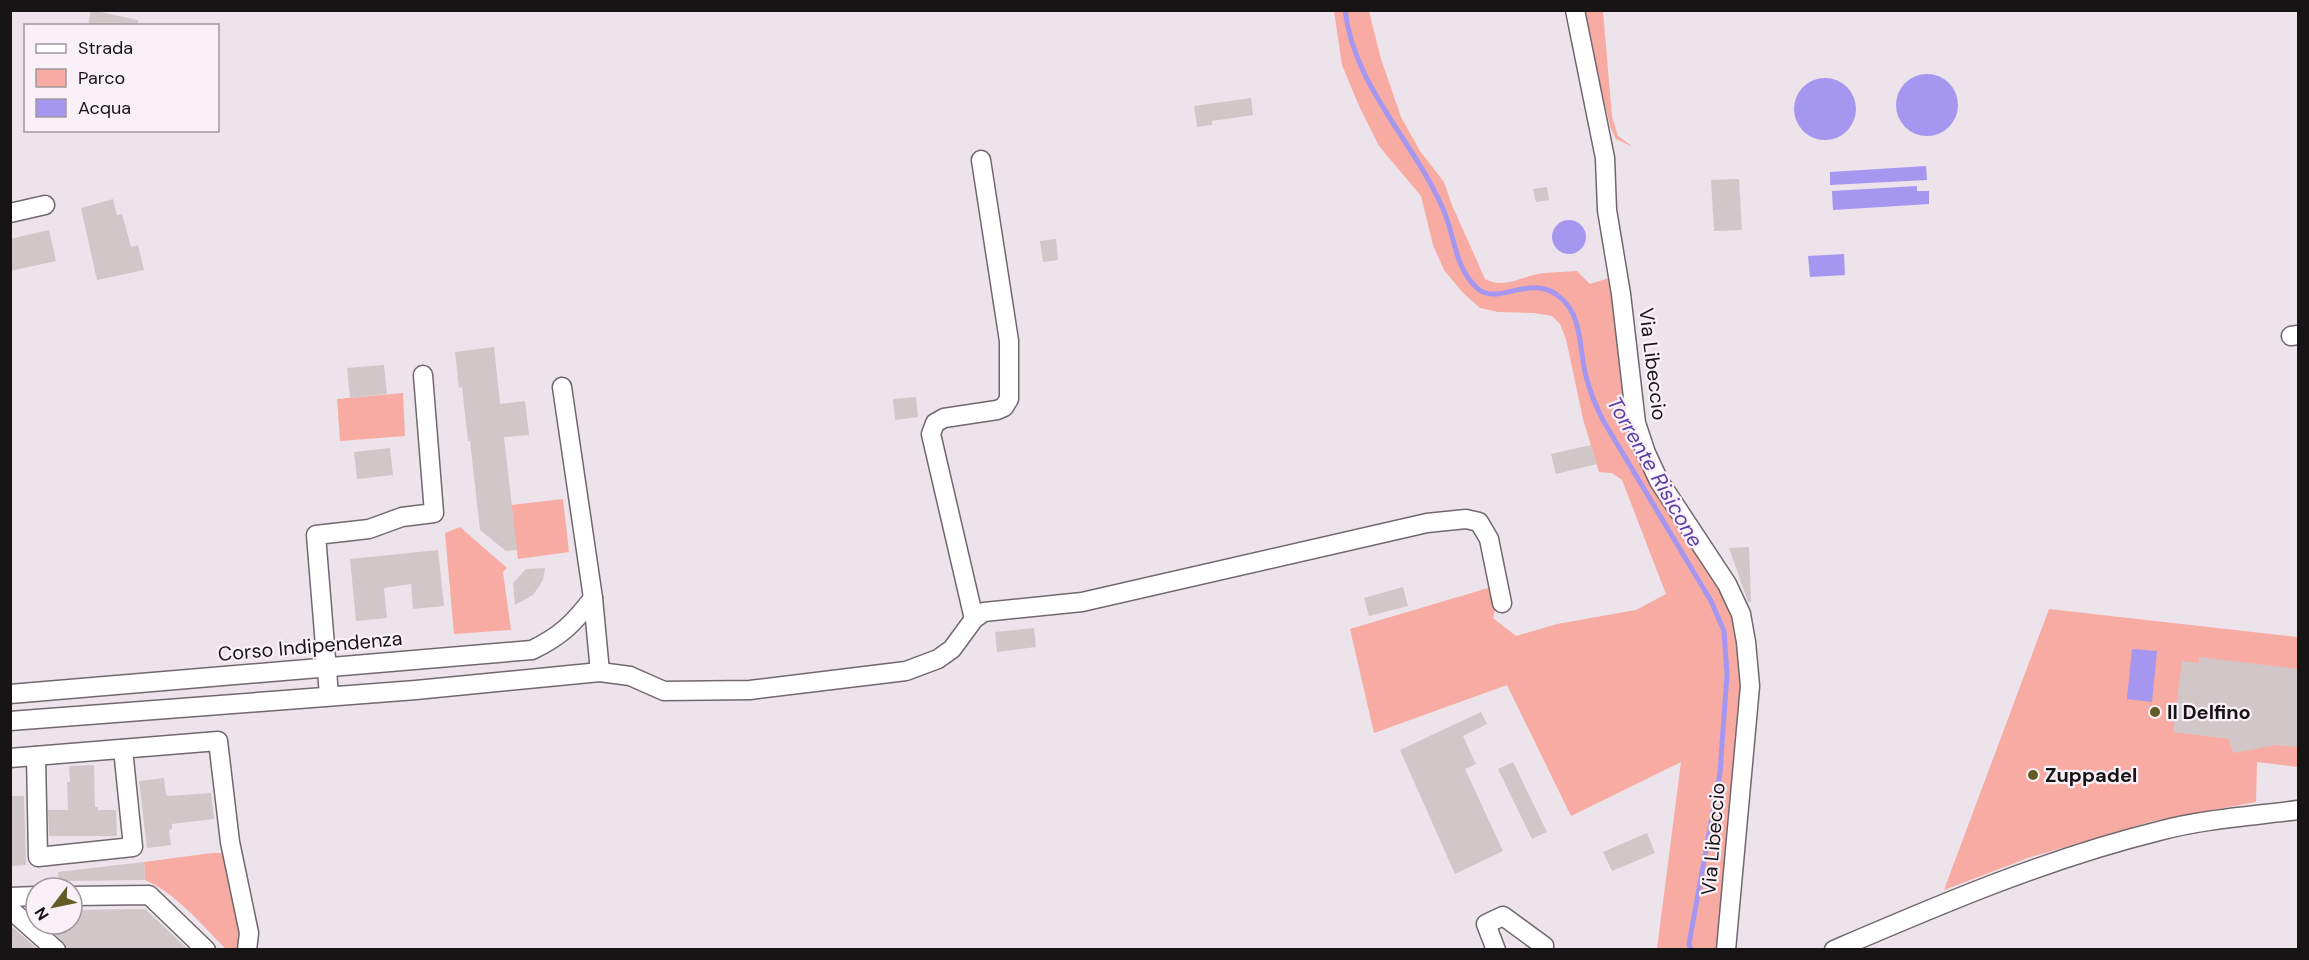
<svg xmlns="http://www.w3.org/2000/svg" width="2309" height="960" viewBox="0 0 2309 960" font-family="'DM Sans',sans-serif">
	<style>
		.green { fill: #f7aba3 }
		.water { fill: #a597f0 }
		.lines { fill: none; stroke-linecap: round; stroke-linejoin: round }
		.stream { stroke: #a597f0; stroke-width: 5 }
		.building { fill: #d1c6c8 }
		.minor-casing { stroke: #71686e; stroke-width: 21 }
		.minor { stroke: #fff; stroke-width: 18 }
		.poi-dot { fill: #645a26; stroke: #faf0f7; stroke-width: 2 }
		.labels { text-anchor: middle; stroke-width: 4.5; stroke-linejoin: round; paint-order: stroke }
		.street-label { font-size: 20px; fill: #171416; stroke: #faf0f7 }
		.poi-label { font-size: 20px; font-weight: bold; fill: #171416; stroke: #faf0f7; text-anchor: start }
		.water-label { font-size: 21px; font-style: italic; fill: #583fa5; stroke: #faf0f7 }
	</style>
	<rect width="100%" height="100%" fill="#ede3ea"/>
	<g class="green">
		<path d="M1334,11H1369L1381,59L1401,117L1420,151L1444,182L1452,205L1485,279C1504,290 1524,275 1544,273C1555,272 1566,272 1577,271L1590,284L1609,278L1618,330L1624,398L1714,573L1733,617L1739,637L1743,690L1719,949H1657L1681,762L1571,816L1507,685L1374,733L1350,629L1495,586L1497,604L1493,618L1516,636L1557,624L1636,610L1666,594L1622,480L1612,473L1599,472L1583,419L1566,339L1560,324L1552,316L1534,313L1498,312L1480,308L1463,293L1444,270L1433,245L1421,196L1379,146L1359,106L1342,65Z"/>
		<polygon points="1582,11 1613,11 1603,11 1612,117 1618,136 1633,147 1616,139 1611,129"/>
		<polygon points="403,393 405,436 340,441 337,399"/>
		<polygon points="563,499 569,552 518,559 511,505"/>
		<polygon points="460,527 507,568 503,572 511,630 454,634 445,533"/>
		<polygon points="2049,609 2298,637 2298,767 2257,762 2256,802 2153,821 2028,858 1944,890"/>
		<path d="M212,853H225L241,917L242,949H226C202,925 177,894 145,880L144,862Z"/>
	</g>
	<g class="water">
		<circle cx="1927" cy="105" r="31"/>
		<circle cx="1825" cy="109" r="31"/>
		<polygon points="1926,166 1927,180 1830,185 1830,172"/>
		<polygon points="1917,186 1917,191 1929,191 1929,204 1833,210 1832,191"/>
		<circle cx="1569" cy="237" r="17"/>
		<polygon points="1844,254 1845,275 1810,277 1808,256"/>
		<polygon points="2132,649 2157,651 2152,702 2127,699"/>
	</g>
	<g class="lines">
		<path class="stream" d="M1345,10C1354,87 1414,141 1443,209C1455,235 1454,267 1477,288C1498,308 1532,270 1562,299C1583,318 1579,350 1586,376C1590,392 1596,407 1604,422L1711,601L1724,631L1727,674L1720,773L1689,944L1691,950"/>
	</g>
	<g class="building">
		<polygon points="91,10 138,20 138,26 88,26"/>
		<polygon points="1251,98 1253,115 1212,121 1212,125 1197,127 1194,106"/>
		<polygon points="1739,179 1742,230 1714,231 1711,180"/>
		<polygon points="1547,187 1549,200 1536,202 1533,189"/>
		<polygon points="113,199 117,215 122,214 131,247 138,245 144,270 97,280 81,208"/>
		<polygon points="49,230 56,261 10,271 10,239"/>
		<polygon points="1056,239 1058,260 1043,262 1040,241"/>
		<polygon points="494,347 500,404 525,401 529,435 504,437 517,550 506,551 480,530 470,441 468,441 462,387 459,388 455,352"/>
		<polygon points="384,365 387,394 350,398 347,368"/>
		<polygon points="916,397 918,417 895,420 893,399"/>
		<polygon points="1591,445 1597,464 1556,474 1551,454"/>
		<polygon points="390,448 393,475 357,479 354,452"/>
		<polygon points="1749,547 1751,602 1748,602 1729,548"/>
		<polygon points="438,550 444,606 413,609 411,584 384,588 387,618 356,621 350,559"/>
		<polygon points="545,568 543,580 533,595 515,605 513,583 526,569"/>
		<polygon points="1403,587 1408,606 1369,616 1364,598"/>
		<polygon points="1034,628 1036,647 997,652 995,632"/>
		<polygon points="2199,657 2298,669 2297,747 2276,745 2233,753 2229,739 2173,732 2182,661 2199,663"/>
		<polygon points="1481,712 1487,724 1463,736 1476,764 1465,769 1503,851 1455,874 1400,750"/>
		<polygon points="1513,762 1547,832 1532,839 1498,769"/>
		<polygon points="94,765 95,807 98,807 98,810 116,810 117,836 49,836 48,810 68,810 67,782 70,782 69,766"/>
		<polygon points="164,778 166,795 169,796 211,793 214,819 172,824 172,829 169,830 171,845 147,848 139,781"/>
		<polygon points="10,796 24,796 26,865 10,866"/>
		<polygon points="1647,833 1655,853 1612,871 1603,852"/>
		<polygon points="144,862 145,880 59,881 58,872"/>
		<polygon points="145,909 189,950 67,950 63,942 44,924 72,924 72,910"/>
		<polygon points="10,925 39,950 10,950"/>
	</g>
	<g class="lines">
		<defs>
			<g id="minor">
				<polyline points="1575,10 1605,158 1607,210 1621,294 1636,423 1646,453 1659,481 1727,584 1741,614 1746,642 1750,686 1726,950"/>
				<polyline points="10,213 45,205"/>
				<polyline points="2291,336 2298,335"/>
				<polyline points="562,387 593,598 600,672"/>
				<polyline points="974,619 931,434 935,423 944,418 997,410 1004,407 1009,399 1009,341 981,160"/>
				<path d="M10,694L532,650C561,636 574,623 593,598"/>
				<polyline points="329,695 316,535 369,529 402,517 434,513 423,375"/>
				<polyline points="10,721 416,690 600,672 630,676 664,691 750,690 906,671 938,659 952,649 974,619 984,612 1082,602 1427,523 1466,519 1479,522 1489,539 1502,603"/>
				<polyline points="36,756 38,857 133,847 123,749"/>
				<polyline points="10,758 218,741 230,842 249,933 247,950"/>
				<polyline points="72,896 149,895 206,950"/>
				<polyline points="10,897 36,896"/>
				<polyline points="10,909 56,950"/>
				<polyline points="1496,950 1486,924 1503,916 1544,946 1543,950"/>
				<path d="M1834,950C1941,904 2046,859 2159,831C2204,819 2252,816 2298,810"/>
			</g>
		</defs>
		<use href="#minor" class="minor-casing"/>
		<use href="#minor" class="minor"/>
	</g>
	<g class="poi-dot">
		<circle cx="2155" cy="712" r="6"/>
		<circle cx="2033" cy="775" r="6"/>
	</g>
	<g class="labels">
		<g class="street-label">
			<text transform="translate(1653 364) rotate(83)" y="7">Via Libeccio</text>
			<text transform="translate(310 646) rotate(-5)" y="7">Corso Indipendenza</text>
			<text transform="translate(1713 839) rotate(-85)" y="7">Via Libeccio</text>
		</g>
		<g class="poi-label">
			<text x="2167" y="719">Il Delfino</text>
			<text x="2045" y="782">Zuppadel</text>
		</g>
		<g class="water-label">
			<text transform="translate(1655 472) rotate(60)" y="7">Torrente Risicone</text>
		</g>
	</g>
	<rect width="2309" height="960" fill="none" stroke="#171416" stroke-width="24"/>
	<rect x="24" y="24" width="195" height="108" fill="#faf0f7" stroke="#9f989d" stroke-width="1.5"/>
	<rect x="36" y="44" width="30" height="9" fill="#ffffff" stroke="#9f989d" stroke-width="1.5"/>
	<text x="78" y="54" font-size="18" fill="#171416">Strada</text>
	<rect x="36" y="69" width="30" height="18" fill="#f7aba3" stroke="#9f989d" stroke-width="1.5"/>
	<text x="78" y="84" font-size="18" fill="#171416">Parco</text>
	<rect x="36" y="99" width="30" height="18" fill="#a597f0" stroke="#9f989d" stroke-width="1.5"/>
	<text x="78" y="114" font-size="18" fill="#171416">Acqua</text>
	<g transform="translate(54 906) rotate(238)"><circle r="28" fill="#faf0f7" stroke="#9f989d" stroke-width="1.5"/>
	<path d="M0-4.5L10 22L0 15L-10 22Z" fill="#645a26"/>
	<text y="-9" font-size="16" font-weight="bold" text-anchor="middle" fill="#171416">N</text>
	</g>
</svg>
